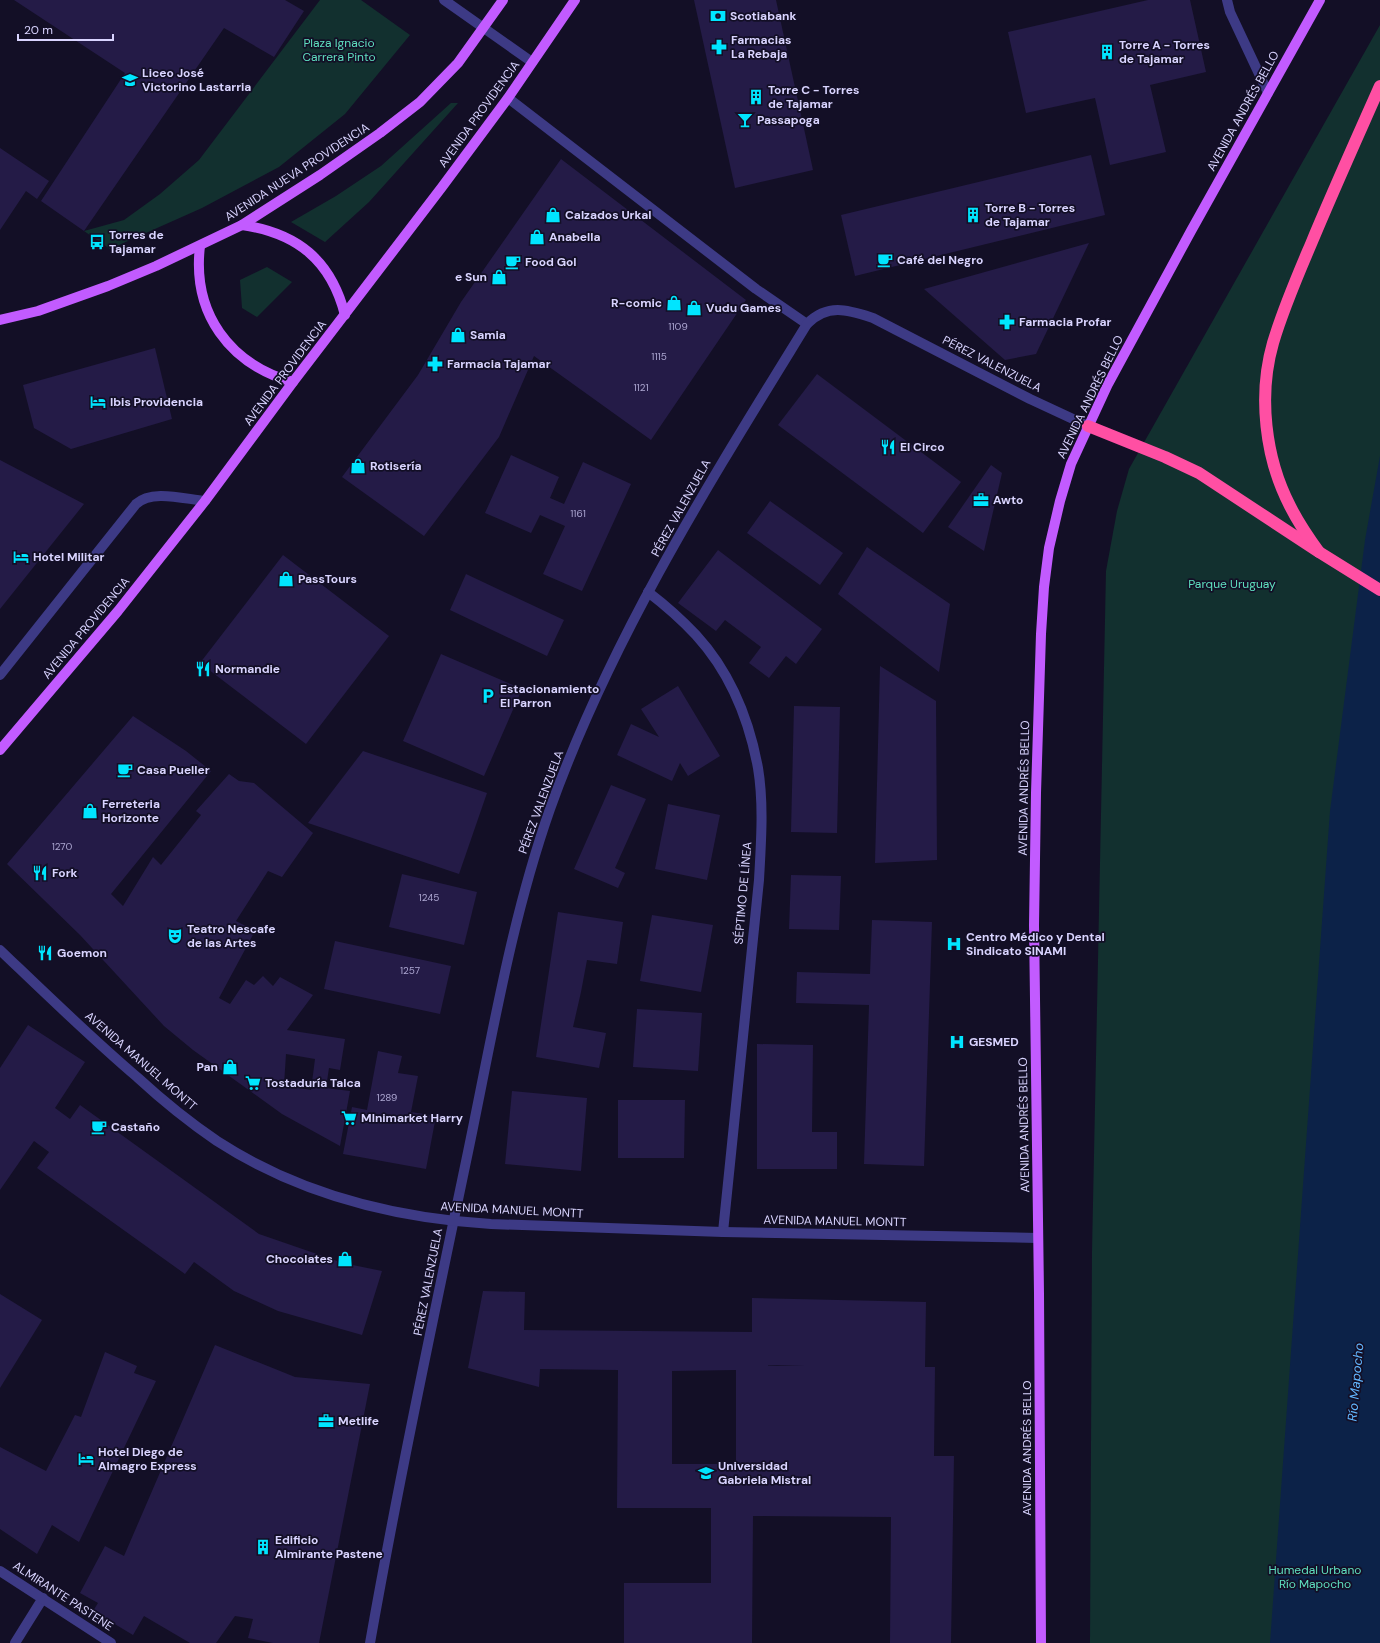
<svg xmlns="http://www.w3.org/2000/svg" width="1380" height="1643" viewBox="0 0 1380 1643" font-family="'DM Sans',sans-serif">
	<style>
		.green { fill: #12302f }
		.water { fill: #0c2248 }
		.building { fill: #241b47; fill-rule: evenodd }
		.lines { fill: none; stroke-linecap: round; stroke-linejoin: round }
		.service { stroke: #3d3a85; stroke-width: 10 }
		.pedestrian { stroke: #3d3a85; stroke-width: 10 }
		.minor { stroke: #3d3a85; stroke-width: 10 }
		.tertiary { stroke: #3d3a85; stroke-width: 10 }
		.primary { stroke: #c25bff; stroke-width: 10 }
		.motorway { stroke: #ff4fa3; stroke-width: 12 }
		.labels { text-anchor: middle; stroke-width: 3.5; stroke-linejoin: round; paint-order: stroke }
		.number-label { font-size: 10px; fill: #aca6d1 }
		.poi-label { font-size: 12px; font-weight: bold; fill: #d9d4ff; stroke: #130f26; text-anchor: start }
		.park-label { font-size: 12px; fill: #5fe0c0; stroke: #130f26 }
		.street-label { font-size: 12px; fill: #d9d4ff; stroke: #130f26 }
		.water-label { font-size: 13px; font-style: italic; fill: #62b6ff; stroke: #130f26 }
	</style>
	<rect width="100%" height="100%" fill="#130f26"/>
	<g class="green">
		<polygon points="320,0 361,0 410,35 345,114 279,167 202,208 110,249 84,231 124,220 160,194 199,160"/>
		<polygon points="1380,25 1380,1643 1090,1643 1092,1252 1106,571 1117,511 1129,469"/>
		<polygon points="451,103 458,103 369,202 325,242 291,222 336,196 381,166"/>
		<polygon points="267,267 292,282 257,317 242,308 240,280"/>
	</g>
	<polygon class="water" points="1380,456 1380,1643 1270,1643 1330,811 1365,540"/>
	<g class="building">
		<polygon points="14,0 285,0 304,11 274,57 224,28 84,231 41,201 125,73"/>
		<polygon points="694,0 776,0 813,170 735,188"/>
		<polygon points="1148,0 1190,0 1206,72 1150,85 1166,152 1110,165 1095,98 1026,113 1008,32"/>
		<polygon points="0,148 49,181 37,199 26,191 0,230"/>
		<polygon points="1091,155 1105,215 855,276 841,215"/>
		<polygon points="561,159 746,300 651,440 534,356 499,437 424,536 342,477 418,375 461,302"/>
		<polygon points="1089,243 1036,354 1005,360 924,289"/>
		<polygon points="155,348 172,419 71,449 34,428 23,385"/>
		<polygon points="817,374 961,482 923,533 778,425"/>
		<polygon points="511,455 559,477 550,498 564,504 583,462 631,484 582,591 543,574 565,526 540,515 531,533 485,513"/>
		<polygon points="0,460 84,504 0,609"/>
		<polygon points="991,465 1002,473 984,551 948,527"/>
		<polygon points="770,501 843,553 820,585 747,533"/>
		<polygon points="867,547 950,604 939,672 838,594"/>
		<polygon points="718,550 822,629 796,664 786,656 769,678 749,663 761,647 725,620 716,631 678,603"/>
		<polygon points="283,555 389,636 306,744 200,663"/>
		<polygon points="466,574 564,620 547,656 450,610"/>
		<polygon points="441,654 522,689 484,776 403,741"/>
		<polygon points="880,666 936,701 937,860 875,863"/>
		<polygon points="678,686 720,756 688,776 680,763 672,781 617,755 631,724 659,737 641,709"/>
		<polygon points="794,706 840,707 837,833 791,832"/>
		<path d="M133,716L186,751L211,771L111,894L123,906L153,857L161,865L201,815L196,811L229,774L239,781L254,783L313,833L282,877L268,871L236,921L255,931L219,998L230,1004L246,980L254,985L263,976L273,986L280,977L313,995L287,1030L345,1039L340,1070L329,1068L326,1088L350,1091L340,1146L282,1114L193,1050L164,1026L80,935L7,864ZM286,1054L315,1059L311,1090L284,1085Z"/>
		<polygon points="363,751 487,793 459,874 308,823"/>
		<polygon points="611,785 646,799 615,868 625,873 618,888 574,869"/>
		<polygon points="668,804 720,815 707,880 655,869"/>
		<polygon points="402,874 477,892 464,945 389,927"/>
		<polygon points="791,875 841,876 839,930 789,929"/>
		<polygon points="558,912 623,922 617,964 587,960 581,992 573,1027 606,1033 599,1068 536,1057"/>
		<polygon points="652,915 713,925 701,992 640,981"/>
		<polygon points="872,920 932,922 924,1166 864,1164 869,1005 796,1003 797,972 870,974"/>
		<polygon points="335,941 451,966 440,1014 324,989"/>
		<polygon points="637,1009 702,1013 698,1071 633,1067"/>
		<polygon points="28,1025 85,1062 55,1108 70,1119 80,1105 259,1234 343,1263 382,1271 362,1335 278,1311 234,1291 194,1262 185,1274 37,1168 49,1152 34,1141 0,1190 0,1068"/>
		<polygon points="757,1044 813,1045 812,1132 837,1132 837,1169 757,1169"/>
		<polygon points="378,1051 402,1056 398,1073 418,1076 411,1112 436,1116 426,1169 343,1154 352,1107 367,1110"/>
		<polygon points="512,1091 587,1098 581,1171 505,1164"/>
		<polygon points="618,1100 685,1100 684,1158 618,1158"/>
		<path d="M483,1291L525,1292L524,1330L752,1332V1298L926,1302L925,1367H935L934,1456H954L951,1643H890L891,1517L753,1516L752,1643H624V1583H711V1508H617L618,1370L540,1369L539,1387L468,1368ZM769,1307L768,1365L805,1366H768ZM736,1370V1464H672V1371Z"/>
		<polygon points="0,1294 42,1320 0,1388"/>
		<polygon points="215,1345 295,1377 370,1384 319,1643 273,1643 248,1638 253,1619 235,1616 216,1643 190,1643 144,1616 133,1635 93,1611 98,1603 80,1593 105,1546 124,1556"/>
		<polygon points="105,1352 137,1366 134,1373 156,1381 79,1542 52,1525 37,1554 0,1529 0,1447 46,1471 75,1415 81,1417"/>
	</g>
	<g class="lines">
		<g class="service">
			<polyline points="1227,0 1230,12 1268,93"/>
			<path d="M0,675L136,504C152,489 184,499 205,501"/>
			<polyline points="15,1643 43,1598"/>
		</g>
		<polyline class="pedestrian" points="508,98 756,289 807,324"/>
		<g class="minor">
			<path d="M648,592C665,605 681,619 696,635C729,671 749,719 758,768C764,804 761,843 759,880L723,1232"/>
			<polyline points="0,1571 111,1643"/>
			<path d="M370,1643C399,1479 434,1315 468,1152C492,1037 511,920 550,809C612,636 711,480 807,324C828,303 848,310 873,318L1030,399L1088,426"/>
		</g>
		<g class="tertiary">
			<polyline points="444,0 532,62"/>
			<path d="M0,950C45,993 90,1037 137,1077C162,1100 189,1122 217,1141C299,1194 395,1218 491,1224L723,1232L1038,1238"/>
		</g>
		<g class="primary">
			<path d="M242,225C297,233 331,260 345,315"/>
			<path d="M200,246C192,313 229,364 293,382"/>
			<polyline points="0,320 38,311 108,286 156,266 242,225 320,175 380,133 420,102 458,63 503,0"/>
			<polyline points="0,750 118,611 205,501 293,382 442,187 508,98 575,0"/>
			<polyline points="1041,1643 1039,1293 1034,925 1036,793 1041,634 1044,587 1049,548 1060,501 1071,464 1108,384 1191,231 1320,0"/>
		</g>
		<g class="motorway">
			<polyline points="1088,426 1165,457 1199,473 1319,552 1380,590"/>
			<path d="M1319,552C1308,537 1298,522 1290,506C1265,458 1258,395 1273,343C1283,309 1297,277 1311,244C1333,191 1357,138 1380,86"/>
		</g>
	</g>
	<defs>
		<symbol id="bank-bare" viewBox="-9 -9 18 18"><path d="M-6-4H6V4H-6ZM0-2.3a2.3 2.3 0 1 0 0 4.6a2.3 2.3 0 1 0 0-4.6Z" fill="#00e5ff" stroke="#130f26" stroke-width="2.5" paint-order="stroke"/></symbol>
		<symbol id="pharmacy-bare" viewBox="-9 -9 18 18"><path d="M-2-6h4v4h4v4h-4v4h-4v-4h-4v-4h4Z" fill="#00e5ff" stroke="#130f26" stroke-width="2.5" paint-order="stroke"/></symbol>
		<symbol id="building-bare" viewBox="-9 -9 18 18"><path d="M-4-6H4V6H1V3H-1V6H-4ZM-2.5-4.3h1.7v1.8h-1.7ZM.8-4.3h1.7v1.8H.8ZM-2.5-1h1.7V.8h-1.7ZM.8-1h1.7V.8H.8Z" fill="#00e5ff" stroke="#130f26" stroke-width="2.5" paint-order="stroke"/></symbol>
		<symbol id="school-bare" viewBox="-9 -9 18 18"><path d="M0-5L7-2L0 1L-7-2ZM-4 1L0 2.5L4 1V4Q0 6-4 4Z" fill="#00e5ff" stroke="#130f26" stroke-width="2.5" paint-order="stroke"/></symbol>
		<symbol id="bar-bare" viewBox="-9 -9 18 18"><path d="M-6-5H6L.8 .8V4.5H3.5V6h-7V4.5H-.8V.8Z" fill="#00e5ff" stroke="#130f26" stroke-width="2.5" paint-order="stroke"/></symbol>
		<symbol id="shop-bare" viewBox="-9 -9 18 18"><path d="M-5-2.5h2.3a2.7 3.5 0 0 1 5.4 0H5L5.5 6h-11ZM-1.5-2.5h3a1.5 2.3 0 0 0-3 0Z" fill="#00e5ff" stroke="#130f26" stroke-width="2.5" paint-order="stroke"/></symbol>
		<symbol id="bus-bare" viewBox="-9 -9 18 18"><path d="M-5-6H5V4H4V6H2V4H-2V6H-4V4H-5ZM-3.5-4V0h7V-4ZM-3.5 1.2v1.5H-2V1.2ZM2 1.2v1.5H3.5V1.2Z" fill="#00e5ff" stroke="#130f26" stroke-width="2.5" paint-order="stroke"/></symbol>
		<symbol id="cafe-bare" viewBox="-9 -9 18 18"><path d="M-5.5-4.5H6V0H3Q3 3.5 0 3.5H-2.5Q-5.5 3.5-5.5 0ZM3-3.2v2h1.7v-2ZM-6 4.5H4V6H-6Z" fill="#00e5ff" stroke="#130f26" stroke-width="2.5" paint-order="stroke"/></symbol>
		<symbol id="hotel-bare" viewBox="-9 -9 18 18"><path d="M-6-4.5h1.5V1H6V5H4.5V3h-9V5H-6ZM-4 0a1.8 1.8 0 1 1 3.6 0ZM.5 0V-2.5h3Q6-2.5 6 0Z" fill="#00e5ff" stroke="#130f26" stroke-width="2.5" paint-order="stroke"/></symbol>
		<symbol id="restaurant-bare" viewBox="-9 -9 18 18"><path d="M-5-6h1v4h1v-4h1v4h1v-4h1v5L-1.5 .5V6h-2V.5L-5-1ZM5-6V6H3V1.5H1.5Q1.5-4 5-6Z" fill="#00e5ff" stroke="#130f26" stroke-width="2.5" paint-order="stroke"/></symbol>
		<symbol id="office-bare" viewBox="-9 -9 18 18"><path d="M-6-3h4V-5.5h4V-3h4V5H-6ZM-1-4.5V-3h2v-1.5ZM-6 0V1H6V0Z" fill="#00e5ff" stroke="#130f26" stroke-width="2.5" paint-order="stroke"/></symbol>
		<symbol id="parking-bare" viewBox="-9 -9 18 18"><path d="M-3.5-5.5H1a3.5 3.5 0 0 1 0 7H-1V5.5H-3.5ZM-1-3.4V-.6H.8a1.4 1.4 0 0 0 0-2.8Z" fill="#00e5ff" stroke="#130f26" stroke-width="2.5" paint-order="stroke"/></symbol>
		<symbol id="theatre-bare" viewBox="-9 -9 18 18"><path d="M-5-5.5Q0-4 5-5.5V0Q5 5 0 6Q-5 5-5 0ZM-3.3-2.5H-1v1.5H-3.3ZM1-2.5H3.3v1.5H1ZM-2.8 1Q0 5.5 2.8 1Z" fill="#00e5ff" stroke="#130f26" stroke-width="2.5" paint-order="stroke"/></symbol>
		<symbol id="hospital-bare" viewBox="-9 -9 18 18"><path d="M-5-5h3v3.5h4V-5h3V5h-3V1.5h-4V5h-3Z" fill="#00e5ff" stroke="#130f26" stroke-width="2.5" paint-order="stroke"/></symbol>
		<symbol id="supermarket-bare" viewBox="-9 -9 18 18"><path d="M-6-5.5h2.5l.6 2H6L4.5 2H-2.5L-4.4-4H-6ZM-1.5 3.2a1.3 1.3 0 1 0 .1 0ZM3 3.2a1.3 1.3 0 1 0 .1 0Z" fill="#00e5ff" stroke="#130f26" stroke-width="2.5" paint-order="stroke"/></symbol>
		<symbol id="university-bare" viewBox="-9 -9 18 18"><path d="M0-5L7-2L0 1L-7-2ZM-4 1L0 2.5L4 1V4Q0 6-4 4Z" fill="#00e5ff" stroke="#130f26" stroke-width="2.5" paint-order="stroke"/></symbol>
	</defs>
	<g fill-rule="evenodd">
		<use href="#bank-bare" x="707" y="5" width="22" height="22"/>
		<use href="#pharmacy-bare" x="708" y="36" width="22" height="22"/>
		<use href="#building-bare" x="1096" y="41" width="22" height="22"/>
		<use href="#school-bare" x="119" y="69" width="22" height="22"/>
		<use href="#building-bare" x="745" y="86" width="22" height="22"/>
		<use href="#bar-bare" x="734" y="109" width="22" height="22"/>
		<use href="#shop-bare" x="542" y="204" width="22" height="22"/>
		<use href="#building-bare" x="962" y="204" width="22" height="22"/>
		<use href="#shop-bare" x="526" y="226" width="22" height="22"/>
		<use href="#bus-bare" x="86" y="231" width="22" height="22"/>
		<use href="#cafe-bare" x="874" y="249" width="22" height="22"/>
		<use href="#cafe-bare" x="502" y="251" width="22" height="22"/>
		<use href="#shop-bare" x="488" y="266" width="22" height="22"/>
		<use href="#shop-bare" x="663" y="292" width="22" height="22"/>
		<use href="#shop-bare" x="683" y="297" width="22" height="22"/>
		<use href="#pharmacy-bare" x="996" y="311" width="22" height="22"/>
		<use href="#shop-bare" x="447" y="324" width="22" height="22"/>
		<use href="#pharmacy-bare" x="424" y="353" width="22" height="22"/>
		<use href="#hotel-bare" x="87" y="391" width="22" height="22"/>
		<use href="#restaurant-bare" x="877" y="436" width="22" height="22"/>
		<use href="#shop-bare" x="347" y="455" width="22" height="22"/>
		<use href="#office-bare" x="970" y="489" width="22" height="22"/>
		<use href="#hotel-bare" x="10" y="546" width="22" height="22"/>
		<use href="#shop-bare" x="275" y="568" width="22" height="22"/>
		<use href="#restaurant-bare" x="192" y="658" width="22" height="22"/>
		<use href="#parking-bare" x="477" y="685" width="22" height="22"/>
		<use href="#cafe-bare" x="114" y="759" width="22" height="22"/>
		<use href="#shop-bare" x="79" y="800" width="22" height="22"/>
		<use href="#restaurant-bare" x="29" y="862" width="22" height="22"/>
		<use href="#theatre-bare" x="164" y="925" width="22" height="22"/>
		<use href="#hospital-bare" x="943" y="933" width="22" height="22"/>
		<use href="#restaurant-bare" x="34" y="942" width="22" height="22"/>
		<use href="#hospital-bare" x="946" y="1031" width="22" height="22"/>
		<use href="#shop-bare" x="219" y="1056" width="22" height="22"/>
		<use href="#supermarket-bare" x="242" y="1072" width="22" height="22"/>
		<use href="#supermarket-bare" x="338" y="1107" width="22" height="22"/>
		<use href="#cafe-bare" x="88" y="1116" width="22" height="22"/>
		<use href="#shop-bare" x="334" y="1248" width="22" height="22"/>
		<use href="#office-bare" x="315" y="1410" width="22" height="22"/>
		<use href="#hotel-bare" x="75" y="1448" width="22" height="22"/>
		<use href="#university-bare" x="695" y="1462" width="22" height="22"/>
		<use href="#building-bare" x="252" y="1536" width="22" height="22"/>
	</g>
	<g class="labels">
		<g class="number-label">
			<text x="678" y="330">1109</text>
			<text x="659" y="360">1115</text>
			<text x="641" y="391">1121</text>
			<text x="578" y="517">1161</text>
			<text x="62" y="850">1270</text>
			<text x="429" y="901">1245</text>
			<text x="410" y="974">1257</text>
			<text x="387" y="1101">1289</text>
		</g>
		<g class="poi-label">
			<text x="730" y="20">Scotiabank</text>
			<text x="731" y="44">Farmacias<tspan x="731" dy="14">La Rebaja</tspan></text>
			<text x="1119" y="49">Torre A - Torres<tspan x="1119" dy="14">de Tajamar</tspan></text>
			<text x="142" y="77">Liceo José<tspan x="142" dy="14">Victorino Lastarria</tspan></text>
			<text x="768" y="94">Torre C - Torres<tspan x="768" dy="14">de Tajamar</tspan></text>
			<text x="757" y="124">Passapoga</text>
			<text x="985" y="212">Torre B - Torres<tspan x="985" dy="14">de Tajamar</tspan></text>
			<text x="565" y="219">Calzados Urkal</text>
			<text x="109" y="239">Torres de<tspan x="109" dy="14">Tajamar</tspan></text>
			<text x="549" y="241">Anabella</text>
			<text x="897" y="264">Café del Negro</text>
			<text x="525" y="266">Food Gol</text>
			<text x="487" y="281" text-anchor="end">e Sun</text>
			<text x="662" y="307" text-anchor="end">R-comic</text>
			<text x="706" y="312">Vudu Games</text>
			<text x="1019" y="326">Farmacia Profar</text>
			<text x="470" y="339">Samia</text>
			<text x="447" y="368">Farmacia Tajamar</text>
			<text x="110" y="406">Ibis Providencia</text>
			<text x="900" y="451">El Circo</text>
			<text x="370" y="470">Rotisería</text>
			<text x="993" y="504">Awto</text>
			<text x="33" y="561">Hotel Militar</text>
			<text x="298" y="583">PassTours</text>
			<text x="215" y="673">Normandie</text>
			<text x="500" y="693">Estacionamiento<tspan x="500" dy="14">El Parron</tspan></text>
			<text x="137" y="774">Casa Pueller</text>
			<text x="102" y="808">Ferreteria<tspan x="102" dy="14">Horizonte</tspan></text>
			<text x="52" y="877">Fork</text>
			<text x="187" y="933">Teatro Nescafe<tspan x="187" dy="14">de las Artes</tspan></text>
			<text x="966" y="941">Centro Médico y Dental<tspan x="966" dy="14">Sindicato SINAMI</tspan></text>
			<text x="57" y="957">Goemon</text>
			<text x="969" y="1046">GESMED</text>
			<text x="218" y="1071" text-anchor="end">Pan</text>
			<text x="265" y="1087">Tostaduría Talca</text>
			<text x="361" y="1122">MInimarket Harry</text>
			<text x="111" y="1131">Castaño</text>
			<text x="333" y="1263" text-anchor="end">Chocolates</text>
			<text x="338" y="1425">Metlife</text>
			<text x="98" y="1456">Hotel Diego de<tspan x="98" dy="14">Almagro Express</tspan></text>
			<text x="718" y="1470">Universidad<tspan x="718" dy="14">Gabriela Mistral</tspan></text>
			<text x="275" y="1544">Edificio<tspan x="275" dy="14">Almirante Pastene</tspan></text>
		</g>
		<g class="park-label">
			<text x="339" y="47">Plaza Ignacio<tspan x="339" dy="14">Carrera Pinto</tspan></text>
			<text x="1232" y="588">Parque Uruguay</text>
			<text x="1315" y="1574">Humedal Urbano<tspan x="1315" dy="14">Río Mapocho</tspan></text>
		</g>
		<g class="street-label">
			<text transform="translate(1243 111) rotate(-61)" y="4">AVENIDA ANDRÉS BELLO</text>
			<text transform="translate(479 114) rotate(-54)" y="4">AVENIDA PROVIDENCIA</text>
			<text transform="translate(297 172) rotate(-33)" y="4">AVENIDA NUEVA PROVIDENCIA</text>
			<text transform="translate(992 364) rotate(27)" y="4">PÉREZ VALENZUELA</text>
			<text transform="translate(285 373) rotate(-53)" y="4">AVENIDA PROVIDENCIA</text>
			<text transform="translate(1090 397) rotate(-64)" y="4">AVENIDA ANDRÉS BELLO</text>
			<text transform="translate(681 508) rotate(-61)" y="4">PÉREZ VALENZUELA</text>
			<text transform="translate(86 628) rotate(-50)" y="4">AVENIDA PROVIDENCIA</text>
			<text transform="translate(1024 788) rotate(-89)" y="4">AVENIDA ANDRÉS BELLO</text>
			<text transform="translate(541 802) rotate(-70)" y="4">PÉREZ VALENZUELA</text>
			<text transform="translate(743 893) rotate(-85)" y="4">SÉPTIMO DE LÍNEA</text>
			<text transform="translate(141 1061) rotate(41)" y="4">AVENIDA MANUEL MONTT</text>
			<text transform="translate(1024 1125) rotate(-91)" y="4">AVENIDA ANDRÉS BELLO</text>
			<text transform="translate(512 1210) rotate(3)" y="4">AVENIDA MANUEL MONTT</text>
			<text transform="translate(835 1221) rotate(1)" y="4">AVENIDA MANUEL MONTT</text>
			<text transform="translate(428 1282) rotate(-79)" y="4">PÉREZ VALENZUELA</text>
			<text transform="translate(1027 1448) rotate(-90)" y="4">AVENIDA ANDRÉS BELLO</text>
			<text transform="translate(63 1596) rotate(33)" y="4">ALMIRANTE PASTENE</text>
		</g>
		<g class="water-label">
			<text transform="translate(1355 1382) rotate(-85)" y="5">Río Mapocho</text>
		</g>
	</g>
	<path d="M18 34v6h95v-6" fill="none" stroke="#d9d4ff" stroke-width="2"/>
	<text x="24" y="34" font-size="12" fill="#d9d4ff" stroke="#130f26" stroke-width="3" paint-order="stroke">20 m</text>
</svg>
